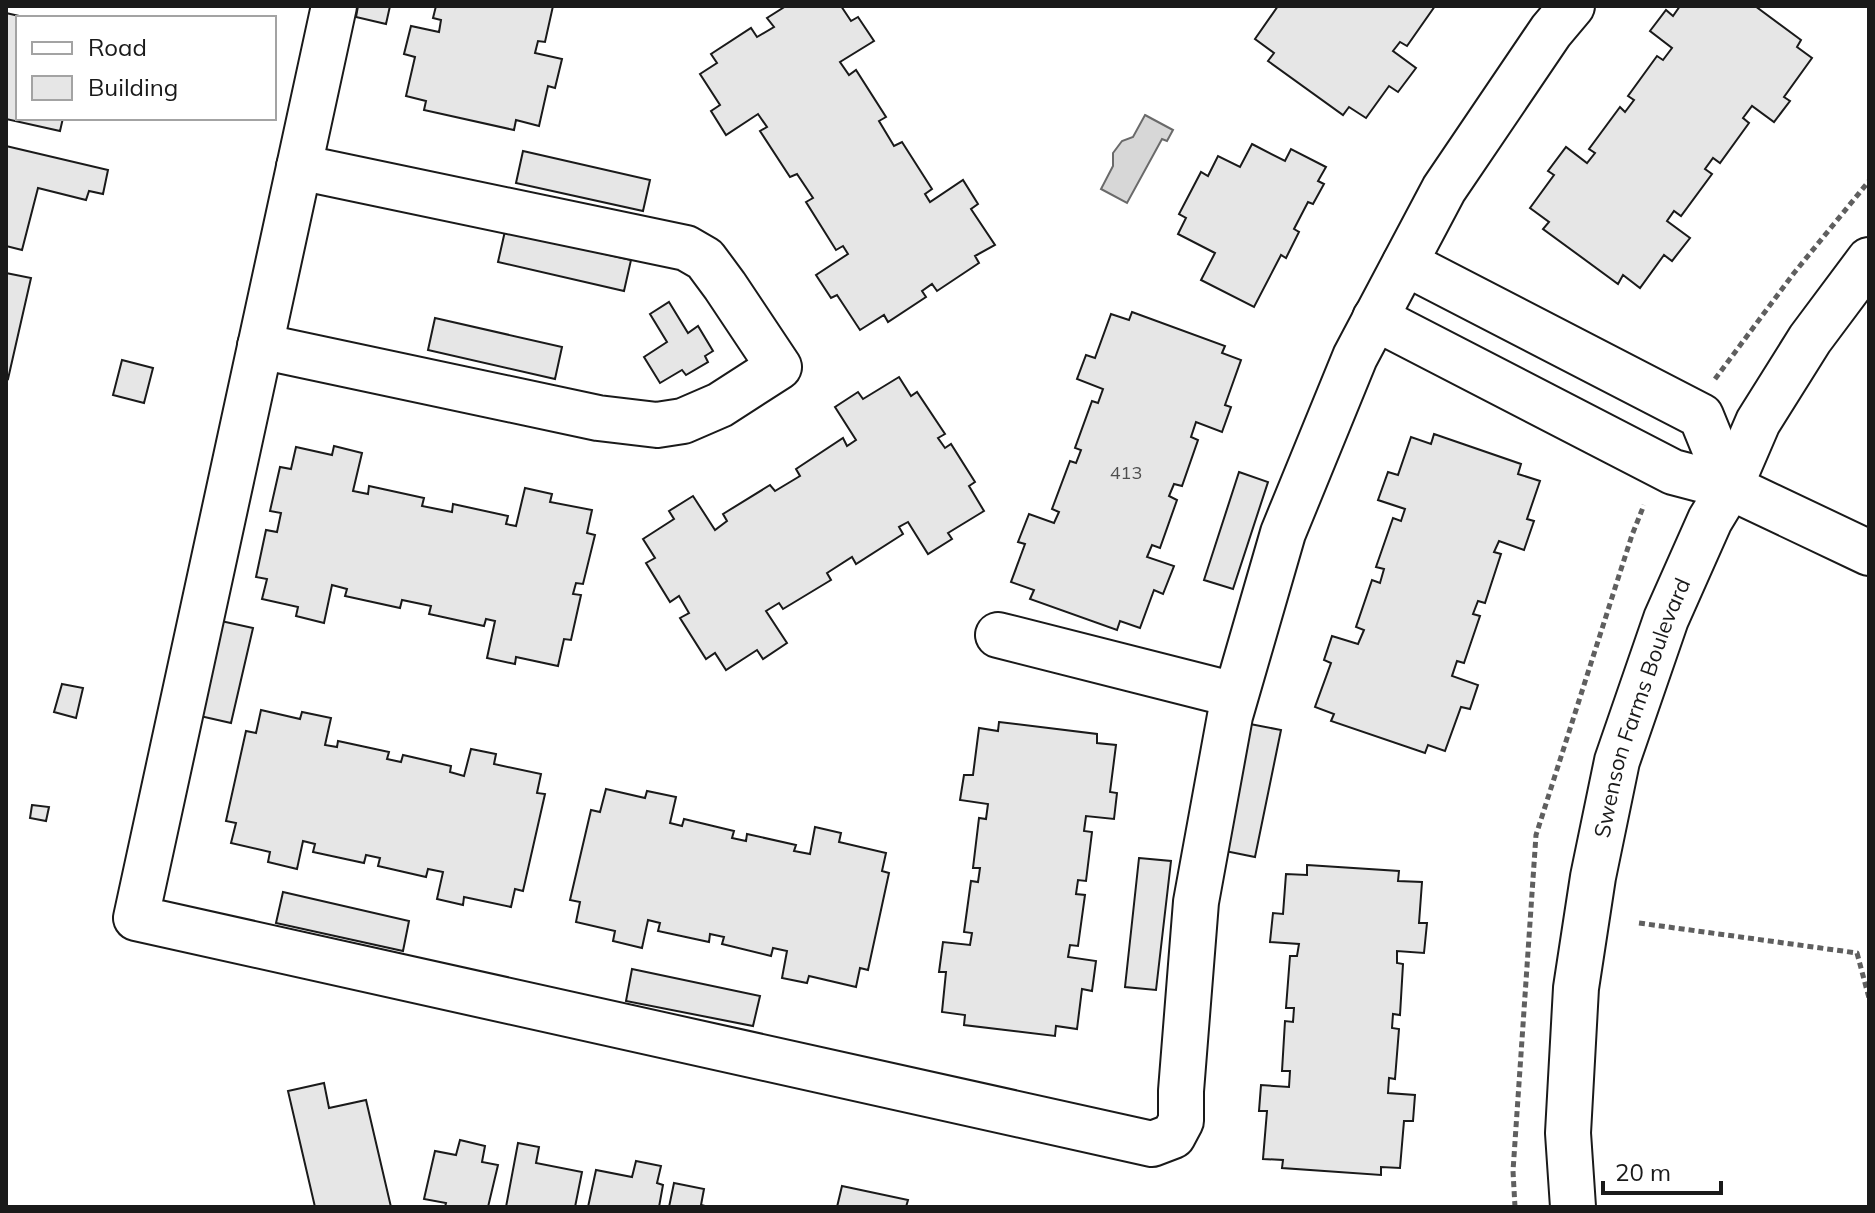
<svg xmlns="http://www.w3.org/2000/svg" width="1875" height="1213" viewBox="0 0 1875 1213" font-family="Mulish,sans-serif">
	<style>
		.water { fill: #d7d7d7; stroke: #6a6a6a; stroke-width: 2 }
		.building { fill: #e6e6e6; stroke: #1a1a1a; stroke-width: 2 }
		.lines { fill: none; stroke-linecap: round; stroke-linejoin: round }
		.minor-casing { stroke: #1a1a1a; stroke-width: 48 }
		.path { stroke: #5f5f5f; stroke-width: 5; stroke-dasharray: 6 4; stroke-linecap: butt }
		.minor { stroke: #fff; stroke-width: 44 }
		.labels { text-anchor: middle; stroke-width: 6; stroke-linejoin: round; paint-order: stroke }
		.number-label { font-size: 18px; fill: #4d4d4d }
		.street-label { font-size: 22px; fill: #1a1a1a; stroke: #fff }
	</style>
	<rect width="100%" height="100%" fill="#fff"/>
	<polygon class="water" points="1145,115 1173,130 1167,141 1162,139 1127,203 1101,189 1113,166 1113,153 1122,141 1133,137"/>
	<g class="building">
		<polygon points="358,6 390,6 386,24 356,17"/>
		<polygon points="436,6 553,6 545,42 538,41 535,53 562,59 555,88 548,86 539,126 516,120 514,130 424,110 426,101 406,96 415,57 404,54 411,26 439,32 441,20 433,18"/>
		<polygon points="786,6 841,6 851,21 858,17 874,41 840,62 849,75 856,70 886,117 879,121 894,146 902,142 932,189 925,194 930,202 963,180 978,204 971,209 995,245 975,256 979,263 937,291 932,284 922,291 926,297 888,322 884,315 860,330 837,295 831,298 816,275 848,254 843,246 836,250 806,202 813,198 797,174 790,177 760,131 767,127 758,114 726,135 711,111 720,105 700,74 717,63 711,54 751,28 757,37 774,27 767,18"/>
		<polygon points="1278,6 1435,6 1407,46 1400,42 1393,51 1416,68 1398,92 1389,86 1366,118 1349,107 1343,115 1268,61 1274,53 1255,39"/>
		<polygon points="1680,6 1755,6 1801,40 1797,47 1812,58 1784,97 1790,101 1774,122 1752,106 1743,118 1749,123 1720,163 1713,158 1705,169 1712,174 1681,216 1674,211 1667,221 1690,238 1672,261 1664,255 1640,288 1623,275 1618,284 1543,229 1549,222 1530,208 1554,175 1548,171 1566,147 1587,163 1595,153 1589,149 1620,107 1625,112 1634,100 1628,96 1657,56 1663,60 1672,48 1650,31 1666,10 1673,16"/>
		<polygon points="6,13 28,18 18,18 18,118 63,118 60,131 6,119"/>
		<polygon points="1252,144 1285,161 1291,149 1326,167 1318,181 1324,184 1313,204 1308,202 1294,229 1299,232 1286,258 1281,255 1254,307 1201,280 1215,253 1178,234 1186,218 1179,214 1201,172 1208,176 1218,156 1240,167"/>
		<polygon points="6,146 108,170 103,194 89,191 86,200 38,188 22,250 6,246"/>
		<polygon points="523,151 650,180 643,211 516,183"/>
		<polygon points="505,231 631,260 624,291 498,262"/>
		<polygon points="6,273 31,278 8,379 6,378"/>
		<polygon points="669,302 688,333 698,326 713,351 705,356 708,362 686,375 682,370 660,383 644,357 667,342 650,314"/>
		<polygon points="1132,312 1225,346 1222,353 1241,360 1225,405 1231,407 1222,432 1196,422 1191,437 1198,440 1182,486 1174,484 1169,496 1177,500 1160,548 1152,545 1147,557 1174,566 1163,594 1154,590 1140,628 1120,621 1117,630 1030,599 1034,590 1011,582 1025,544 1018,542 1029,514 1054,523 1059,512 1052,509 1070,461 1076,463 1081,450 1075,448 1092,401 1098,403 1103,389 1077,379 1086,355 1095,358 1111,314 1129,320"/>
		<polygon points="435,318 562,347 555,379 428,350"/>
		<polygon points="122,360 153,368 144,403 113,395"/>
		<polygon points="899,377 911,396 917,392 945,434 938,438 945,448 951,444 975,482 969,486 984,511 948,533 952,539 928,554 908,522 899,527 903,534 856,564 852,557 827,573 831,580 783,609 779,603 766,611 787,643 763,659 757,650 726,670 715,653 706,659 680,618 689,613 679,596 670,602 646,563 655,558 643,539 674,519 669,511 693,496 715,530 727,521 723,514 770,485 775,491 800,476 796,469 843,438 847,446 856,440 835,407 858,392 863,399"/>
		<polygon points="1434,434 1521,464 1518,474 1540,481 1527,519 1534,521 1524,550 1499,541 1494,552 1501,554 1485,603 1478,601 1473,614 1480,616 1464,663 1457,661 1452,676 1478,685 1470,709 1461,707 1445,751 1428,745 1425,753 1331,721 1334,714 1315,707 1331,663 1324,660 1332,636 1358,644 1364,630 1356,627 1372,580 1380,583 1384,569 1376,567 1393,518 1401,521 1405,509 1378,500 1388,472 1398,475 1411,437 1431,444"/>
		<polygon points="334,446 362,453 353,491 368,494 369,486 424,498 422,506 452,512 453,504 508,516 506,524 516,526 525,488 552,494 550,502 592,510 587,533 595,535 583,584 576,583 573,594 581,595 571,640 564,639 558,666 516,657 515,664 487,658 495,621 486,619 484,626 429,614 431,606 402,600 400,608 345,596 347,589 332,585 324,623 296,616 298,607 262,599 267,579 256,577 266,530 277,532 281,513 270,511 280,467 291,469 296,447 332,455"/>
		<polygon points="1239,472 1268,482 1233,589 1204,580"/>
		<polygon points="221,621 253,628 231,723 200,716"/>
		<polygon points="62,684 83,688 76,718 54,712"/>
		<polygon points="261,710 300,719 302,712 331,718 325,745 337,747 338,741 389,752 387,759 401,762 403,755 451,766 450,772 464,776 471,749 496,754 494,764 541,774 537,793 545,794 523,891 515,889 511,907 464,897 463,905 437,899 443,872 428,869 426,877 378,866 380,858 366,855 364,863 313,852 315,844 303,841 297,869 268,862 270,852 231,843 236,823 226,821 246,731 256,733"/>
		<polygon points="999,722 1097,734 1097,743 1116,745 1110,792 1117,793 1114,819 1086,816 1084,831 1092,832 1086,881 1078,880 1076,894 1085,895 1078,946 1070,945 1068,957 1096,961 1092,991 1082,989 1077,1029 1056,1026 1055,1036 964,1025 965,1015 942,1012 946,972 939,972 943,942 970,945 972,933 964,932 971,881 978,882 980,868 973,868 979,818 986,819 988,804 960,800 964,775 973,775 979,728 998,731"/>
		<polygon points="1250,724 1281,730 1255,857 1225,851"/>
		<polygon points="606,789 645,798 647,791 676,797 670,823 682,826 684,819 734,831 732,838 746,841 747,834 796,845 794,851 810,854 815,827 841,833 839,842 886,853 882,871 889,873 868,970 860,968 856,987 809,976 807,983 782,978 787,951 773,948 771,956 722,944 724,937 710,934 709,942 658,931 660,923 648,920 642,948 613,941 615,931 576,922 580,902 570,900 591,810 600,812"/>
		<polygon points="32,805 49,807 46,821 30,818"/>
		<polygon points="1139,858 1171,861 1156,990 1125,987"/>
		<polygon points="1307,865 1399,871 1398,881 1422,882 1419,923 1427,923 1424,953 1397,951 1397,963 1403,964 1400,1015 1393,1014 1392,1028 1399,1029 1395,1079 1389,1078 1388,1093 1415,1095 1413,1121 1404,1121 1400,1168 1381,1167 1381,1175 1282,1168 1283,1160 1263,1159 1267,1111 1259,1111 1261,1085 1289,1087 1290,1071 1282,1071 1285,1021 1293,1022 1294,1008 1286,1008 1290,956 1297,956 1299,944 1270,942 1273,913 1283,914 1286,874 1307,875"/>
		<polygon points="283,892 409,921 403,951 276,923"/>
		<polygon points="632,969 760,996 753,1026 626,1001"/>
		<polygon points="324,1083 329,1108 366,1100 391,1207 315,1207 288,1091"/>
		<polygon points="460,1140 485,1146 482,1162 498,1165 488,1207 445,1207 446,1203 424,1199 435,1151 456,1155"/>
		<polygon points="518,1143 539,1147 536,1163 582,1172 575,1207 506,1207"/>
		<polygon points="636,1161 661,1166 657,1183 663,1185 659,1207 588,1207 596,1170 632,1177"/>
		<polygon points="674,1183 704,1189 701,1205 709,1207 669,1207"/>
		<polygon points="842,1186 908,1200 906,1207 837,1207"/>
	</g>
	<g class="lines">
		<defs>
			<g id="minor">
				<polyline points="334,6 136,918 1152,1144 1173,1136 1181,1121 1181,1091 1196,902 1230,716 1283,533 1355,357 1444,189 1551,31 1572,6"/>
				<polyline points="1405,263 1701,416 1730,487"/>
				<polyline points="1375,318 1673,472 1730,487 1869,553"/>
				<polyline points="260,346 598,418 657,425 683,421 720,405 779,367 725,286 705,259 686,248 299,167"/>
				<polyline points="998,635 1235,695"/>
				<path id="s1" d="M1573,1207L1568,1133L1576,988L1593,877L1617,761L1666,619L1710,520L1730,487L1758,422L1810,339L1869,260"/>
			</g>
		</defs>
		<use href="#minor" class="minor-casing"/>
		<g class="path">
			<polyline points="1715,379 1794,273 1869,181"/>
			<polyline points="1639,923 1857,953 1869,998"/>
			<polyline points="1515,1207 1513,1171 1536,835 1632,535 1644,505"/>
		</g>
		<use href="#minor" class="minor"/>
	</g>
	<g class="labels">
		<g class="number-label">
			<text x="1126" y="479">413</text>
		</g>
		<g class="street-label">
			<text dy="8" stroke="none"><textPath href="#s1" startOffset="508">Swenson Farms Boulevard</textPath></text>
		</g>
	</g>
	<rect width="1875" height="1213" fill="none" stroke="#1a1a1a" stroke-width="16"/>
	<rect x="16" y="16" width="260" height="104" fill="#ffffff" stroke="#a3a3a3" stroke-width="2"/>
	<rect x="32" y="42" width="40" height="12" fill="#ffffff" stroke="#a3a3a3" stroke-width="2"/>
	<text x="88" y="56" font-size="24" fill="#1a1a1a">Road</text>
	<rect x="32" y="76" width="40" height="24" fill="#e6e6e6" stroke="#a3a3a3" stroke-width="2"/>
	<text x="88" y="96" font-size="24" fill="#1a1a1a">Building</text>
	<path d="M1603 1181v12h118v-12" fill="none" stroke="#1a1a1a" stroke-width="4"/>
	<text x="1615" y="1181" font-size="24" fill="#1a1a1a" stroke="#ffffff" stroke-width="6" paint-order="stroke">20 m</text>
</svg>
